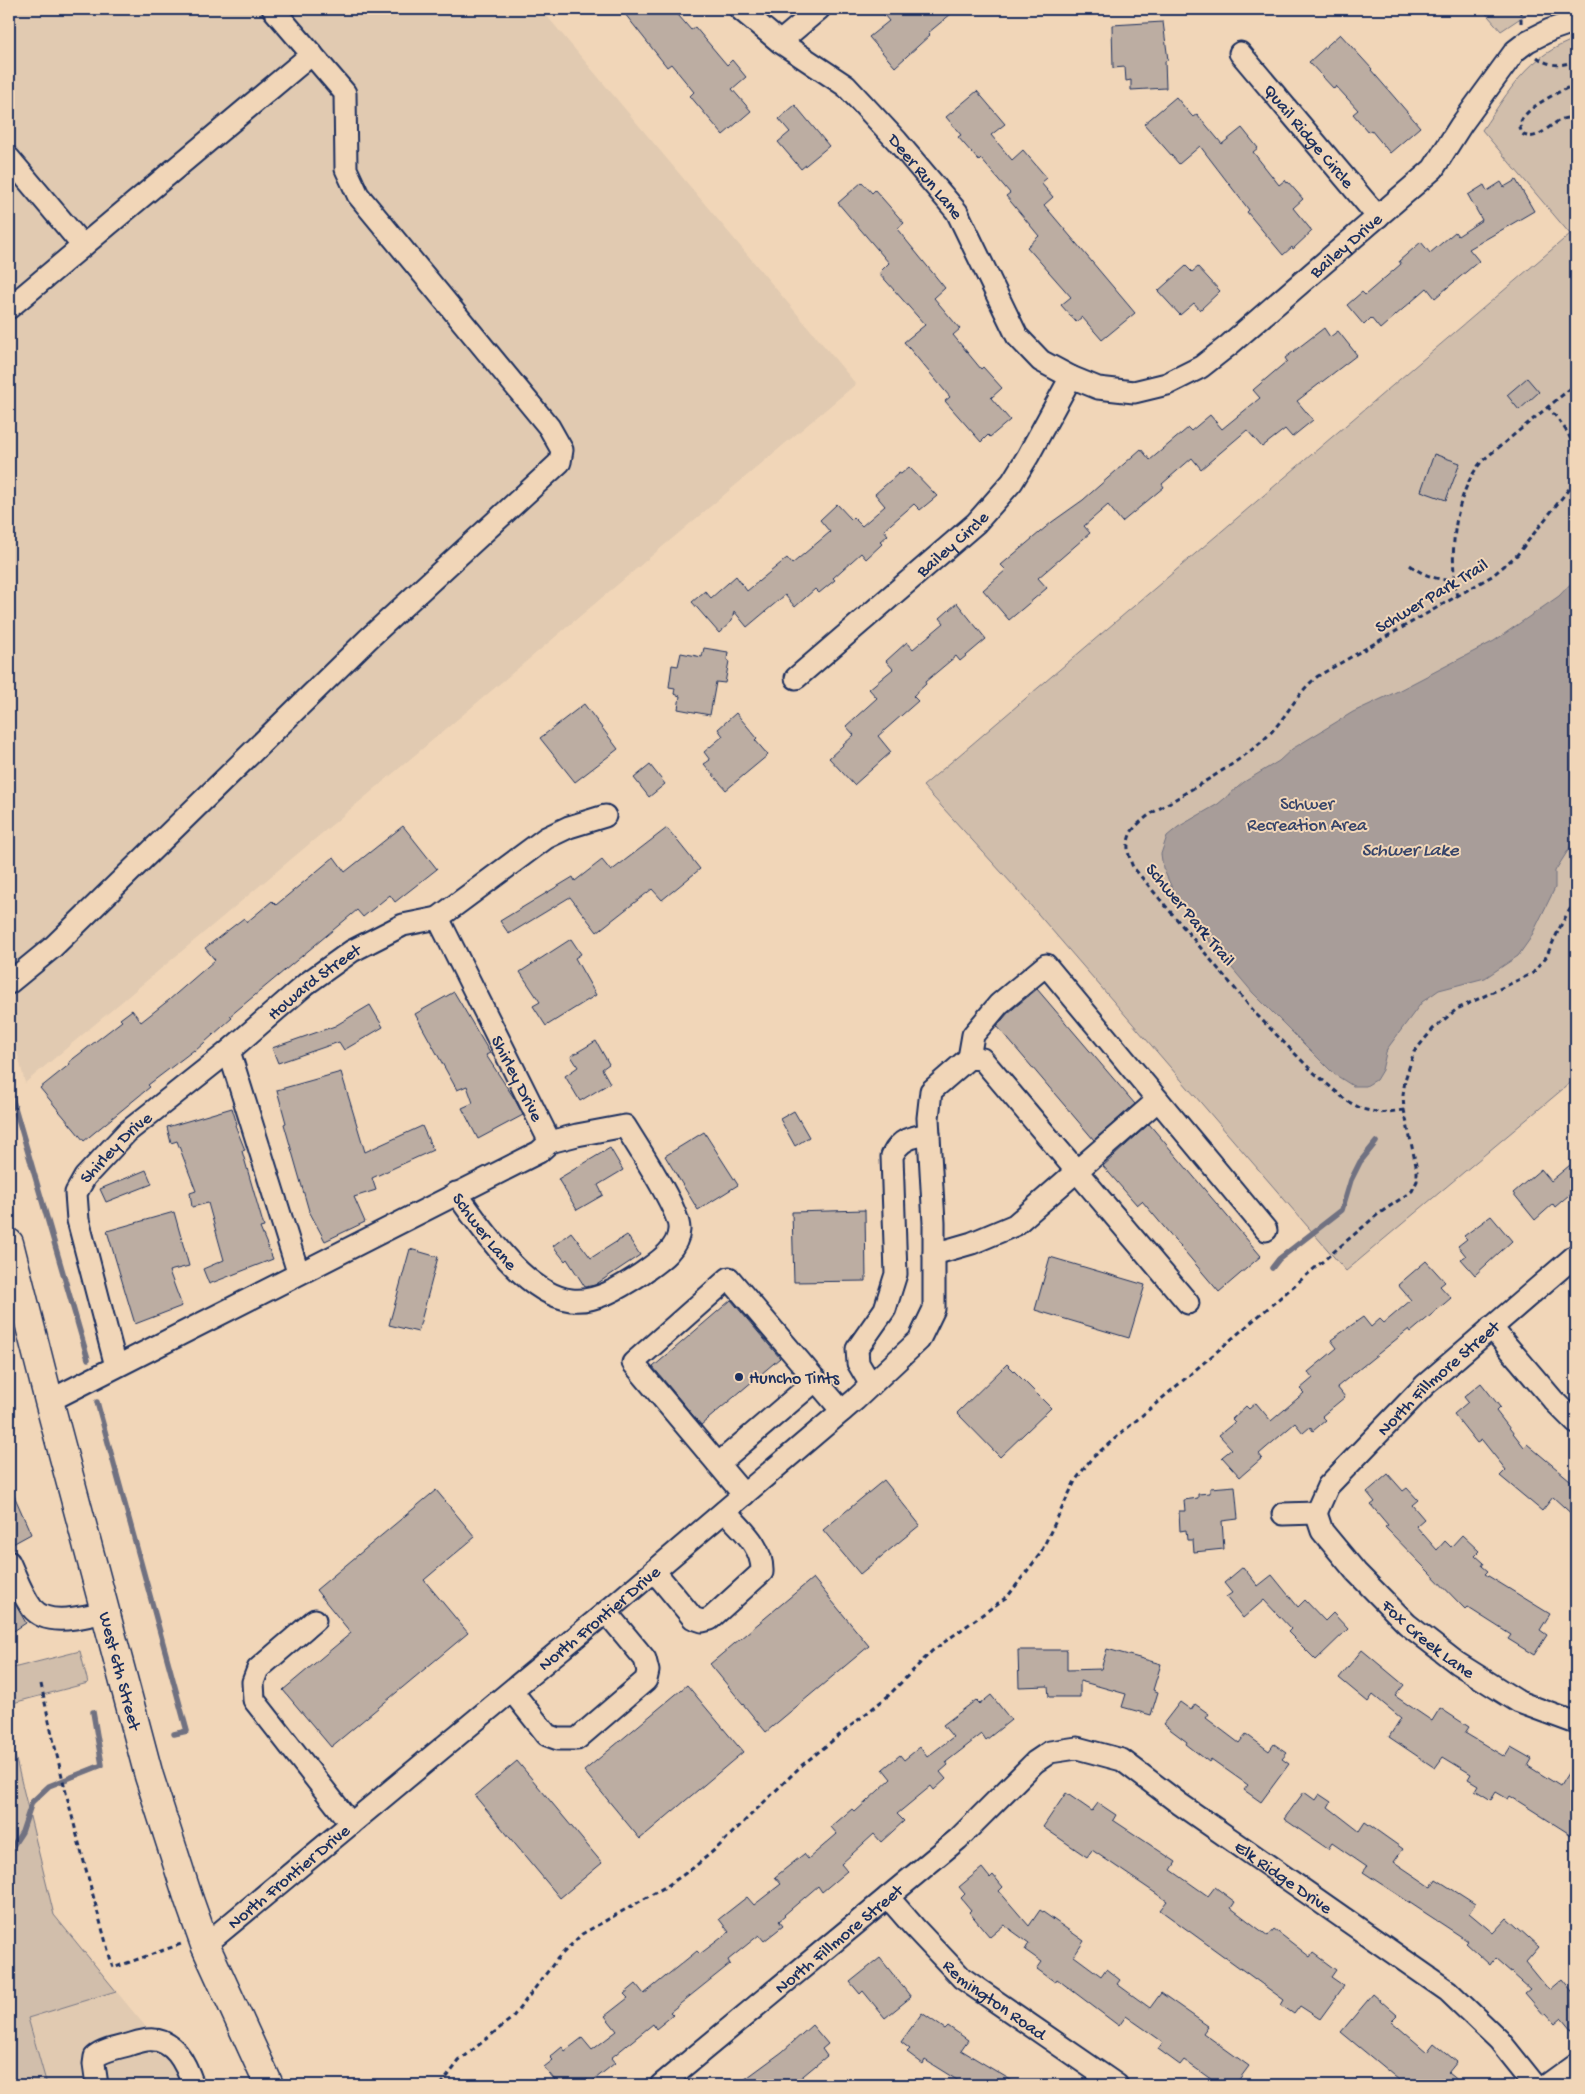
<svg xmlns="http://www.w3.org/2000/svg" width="1585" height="2094" viewBox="0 0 1585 2094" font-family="'Gochi Hand',sans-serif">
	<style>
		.built { fill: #e1cab1 }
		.green { fill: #d1beab; stroke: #767684 }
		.water { fill: #a89d99; stroke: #707181 }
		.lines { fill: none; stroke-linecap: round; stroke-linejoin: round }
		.stream { stroke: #707181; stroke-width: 5.5 }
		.building { fill: #bcada2; stroke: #1b2f5e }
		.minor-casing { stroke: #1b2f5e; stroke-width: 25 }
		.major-casing { stroke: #1b2f5e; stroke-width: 31 }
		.path { stroke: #1b2f5e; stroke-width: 3; stroke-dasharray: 5 4; stroke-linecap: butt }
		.minor { stroke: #f1d6b8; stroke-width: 21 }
		.major { stroke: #f1d6b8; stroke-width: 28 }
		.poi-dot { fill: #1b2f5e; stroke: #f1d6b8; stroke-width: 2 }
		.labels { text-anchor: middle; stroke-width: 4; stroke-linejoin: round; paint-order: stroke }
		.street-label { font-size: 18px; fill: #1b2f5e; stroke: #f1d6b8 }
		.park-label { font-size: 18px; fill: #36446a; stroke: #f1d6b8 }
		.poi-label { font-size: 18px; fill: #1b2f5e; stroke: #f1d6b8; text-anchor: start }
		.water-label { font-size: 19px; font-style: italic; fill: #37456a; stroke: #f1d6b8 }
	</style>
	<rect width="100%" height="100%" fill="#f1d6b8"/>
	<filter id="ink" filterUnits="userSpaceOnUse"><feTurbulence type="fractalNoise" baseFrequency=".02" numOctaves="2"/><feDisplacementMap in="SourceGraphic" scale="10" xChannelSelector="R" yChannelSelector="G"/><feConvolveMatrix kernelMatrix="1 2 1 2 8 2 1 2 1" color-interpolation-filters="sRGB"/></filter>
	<g filter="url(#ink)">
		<g class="built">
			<polygon points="9,9 541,9 856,384 25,1083 9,1020"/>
			<polygon points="116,1991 194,2085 47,2085 28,2018"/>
		</g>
		<g class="green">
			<polygon points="1482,9 1534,9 1501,31"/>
			<path d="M1576,39V1078L1346,1271L1013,885L923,786L1570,234L1482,130C1510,90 1528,55 1576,39Z"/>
			<polygon points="80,1651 88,1683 9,1704 9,1669"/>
			<polygon points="9,1731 54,1915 116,1991 28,2018 47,2085 9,2085"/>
		</g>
		<polygon class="water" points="1576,578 1576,838 1555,871 1555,888 1530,939 1518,956 1485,978 1439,990 1422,1002 1387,1049 1382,1070 1376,1080 1366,1086 1353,1086 1334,1074 1253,993 1204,935 1176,897 1163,868 1161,854 1167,836 1178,827 1218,804 1244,782 1279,761 1292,749 1353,712 1394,693 1494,641 1559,596"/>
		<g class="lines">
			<g class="stream">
				<polyline points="9,1087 88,1359"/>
				<polyline points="1272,1268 1279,1259 1342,1210 1351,1180 1360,1162 1376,1142"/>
				<polyline points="97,1402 187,1731 174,1734"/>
				<polyline points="9,1852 22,1832 32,1802 49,1786 102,1765 93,1712"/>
			</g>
		</g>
		<g class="building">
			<polygon points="621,9 673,9 691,30 695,27 727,65 732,60 746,77 732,89 751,111 723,135 690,96 694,92 671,64 667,67"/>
			<polygon points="879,9 957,9 928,33 930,35 895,67 869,37 889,21"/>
			<polygon points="1163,22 1168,60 1165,61 1166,88 1131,90 1131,80 1126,81 1125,67 1113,68 1112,25"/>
			<polygon points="1340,34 1372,69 1371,70 1420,127 1390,153 1371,130 1368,132 1353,114 1358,110 1336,86 1334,89 1309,62"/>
			<polygon points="977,91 1005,124 991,135 1012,160 1023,150 1047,178 1041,183 1053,197 1044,205 1135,313 1102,340 1082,317 1076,322 1061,305 1071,297 1027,247 1039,236 1006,196 1010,193 981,159 979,161 958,137 961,135 946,117"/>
			<polygon points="1176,97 1191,115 1193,117 1197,114 1222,144 1242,128 1258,148 1253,152 1279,185 1285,180 1287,183 1288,182 1303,199 1293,208 1312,231 1293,249 1292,247 1283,255 1247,212 1249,210 1200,146 1179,164 1144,124"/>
			<polygon points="795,105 829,146 801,169 778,142 790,132 779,119"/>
			<polygon points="1516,180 1534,211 1469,249 1479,261 1435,298 1427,288 1380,329 1371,318 1364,325 1347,305 1362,292 1365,295 1401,264 1399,261 1421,242 1430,253 1455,232 1458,236 1482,220 1468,195 1484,185 1487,191 1501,182 1504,187"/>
			<polygon points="862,182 872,193 875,190 904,223 897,229 945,288 934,298 960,329 953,335 981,369 983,367 1002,388 991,398 1010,420 990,437 988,435 981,442 945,401 950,397 904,342 925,325 879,273 889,263 838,203"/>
			<polygon points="1186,266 1192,272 1198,267 1220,291 1200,310 1194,303 1180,315 1158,291"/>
			<polygon points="1324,328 1330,337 1338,331 1357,355 1297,401 1313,420 1292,437 1285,429 1262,447 1247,430 1201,469 1192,458 1162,484 1164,487 1122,522 1108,505 1084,526 1090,533 1038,578 1047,588 1009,620 983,590 1006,570 1001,565 1052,522 1083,500 1141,449 1150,460 1188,428 1191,431 1210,415 1222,429 1260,398 1253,390 1287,361 1285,358"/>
			<polygon points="1527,378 1539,392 1519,410 1507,395"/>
			<polygon points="1434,454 1460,463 1446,500 1421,491"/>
			<polygon points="909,467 937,496 920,510 914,504 884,530 888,535 880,542 882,544 866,559 861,553 833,578 835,580 819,593 815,589 795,607 785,595 747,627 734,611 732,621 719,633 692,602 705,591 711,598 736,576 747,591 787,558 792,564 830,532 820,520 837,504 851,519 853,517 862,526 885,506 875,494 899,473 901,474"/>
			<polygon points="957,603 986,639 960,661 956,656 925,682 926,684 913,696 918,701 878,736 891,752 854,785 829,758 854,735 846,726 877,698 869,689 893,669 886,661 907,642 913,649 944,623 940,618"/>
			<polygon points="704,648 728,652 727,660 729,661 725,683 716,682 710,715 678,709 680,696 674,694 675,688 669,687 672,665 678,666 681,653 702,657"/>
			<polygon points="584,704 618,749 575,782 540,738"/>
			<polygon points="736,713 757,738 755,740 768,755 726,790 704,764 710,760 704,752 723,736 718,729"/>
			<polygon points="650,765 665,784 649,797 634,778"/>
			<polygon points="403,826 437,869 395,902 390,895 363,917 357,910 230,1016 232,1018 195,1051 194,1050 148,1085 150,1087 84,1141 40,1088 70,1064 69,1062 122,1021 120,1019 132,1010 141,1022 169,1000 215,960 205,948 244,918 247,922 272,901 276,905 334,857 345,872"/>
			<polygon points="667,828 700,869 662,900 652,889 597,932 570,897 509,934 500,921 573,877 575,881 602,860 611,871"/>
			<polygon points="571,939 581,954 575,958 596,995 546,1026 533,1006 540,1002 520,972"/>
			<polygon points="1037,989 1135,1104 1094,1140 997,1026 1008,1013"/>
			<polygon points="454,992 490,1053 486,1055 514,1098 523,1115 478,1139 462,1108 473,1103 467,1086 457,1090 415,1014"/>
			<polygon points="370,1005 383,1027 344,1050 339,1042 278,1063 272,1048 335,1026"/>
			<polygon points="596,1041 609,1064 602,1069 610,1083 580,1101 565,1076 578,1067 571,1056"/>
			<polygon points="341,1072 365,1152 422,1126 433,1150 372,1178 376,1190 354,1197 365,1222 325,1241 309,1211 284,1124 286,1123 277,1090"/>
			<polygon points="232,1108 237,1124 235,1125 245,1150 242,1151 264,1227 260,1228 273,1259 209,1284 203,1269 224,1260 208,1203 192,1207 190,1193 196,1191 177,1141 171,1143 167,1127"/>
			<polygon points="794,1111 809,1137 795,1146 780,1119"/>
			<polygon points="1149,1124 1261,1256 1219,1292 1142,1201 1137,1205 1103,1166"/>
			<polygon points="704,1132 738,1185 698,1210 665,1156"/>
			<polygon points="610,1148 623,1170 598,1185 603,1195 577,1210 558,1179"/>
			<polygon points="1576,1160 1576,1189 1555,1207 1553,1204 1535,1220 1513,1193 1541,1169 1551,1181"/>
			<polygon points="146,1170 152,1184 106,1202 100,1189"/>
			<polygon points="865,1210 866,1281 794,1282 792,1212"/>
			<polygon points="174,1212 189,1266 169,1271 182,1306 135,1324 107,1231"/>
			<polygon points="1491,1216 1512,1241 1475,1275 1461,1259 1466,1256 1458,1246 1467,1239 1464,1236"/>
			<polygon points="571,1232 591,1258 627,1235 640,1255 595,1285 585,1287 567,1259 565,1261 553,1246"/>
			<polygon points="410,1249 438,1257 418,1332 389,1325"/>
			<polygon points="1050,1257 1145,1285 1129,1338 1035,1310"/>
			<polygon points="1426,1261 1445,1282 1440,1286 1451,1298 1411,1332 1409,1329 1337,1387 1345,1397 1322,1416 1326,1420 1313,1431 1310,1427 1303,1433 1295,1423 1259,1454 1262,1458 1240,1477 1222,1457 1232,1449 1219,1435 1235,1422 1232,1419 1246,1406 1249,1409 1256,1403 1271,1421 1304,1393 1300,1389 1313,1378 1308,1372 1337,1348 1331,1340 1363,1317 1371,1327 1380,1319 1384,1323 1411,1300 1398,1285"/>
			<polygon points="731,1300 780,1358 701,1425 653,1367"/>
			<polygon points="1007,1364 1051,1408 1000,1457 957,1413"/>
			<polygon points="1481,1383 1500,1407 1496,1411 1524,1447 1527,1444 1576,1485 1576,1518 1553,1497 1542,1511 1500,1476 1506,1470 1482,1440 1477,1443 1454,1414 1468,1402 1464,1397"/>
			<polygon points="1388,1474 1403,1491 1407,1488 1418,1500 1412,1505 1424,1519 1416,1526 1437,1550 1445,1541 1451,1547 1462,1535 1479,1551 1475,1555 1484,1563 1482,1566 1488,1571 1485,1574 1550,1614 1540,1630 1547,1635 1534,1655 1508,1639 1511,1635 1467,1607 1465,1609 1385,1527 1388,1525 1371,1505 1375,1502 1367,1492"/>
			<polygon points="884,1480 920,1525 860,1574 823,1530"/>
			<polygon points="9,1484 31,1534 9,1546"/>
			<polygon points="1235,1486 1238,1519 1222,1521 1224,1549 1194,1552 1193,1540 1187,1540 1186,1530 1180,1531 1179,1511 1185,1511 1184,1500 1198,1498 1198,1494 1210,1493 1210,1488"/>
			<polygon points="436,1490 475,1537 424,1580 468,1633 331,1747 283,1690 351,1633 316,1590"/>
			<polygon points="1243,1567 1258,1586 1272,1575 1298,1607 1305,1600 1325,1621 1333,1613 1348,1629 1316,1660 1288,1632 1291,1629 1264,1600 1243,1618 1226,1597 1232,1593 1224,1583"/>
			<polygon points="813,1578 869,1646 766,1732 710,1664"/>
			<polygon points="9,1593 26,1623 9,1634"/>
			<polygon points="1107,1649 1161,1664 1153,1690 1158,1692 1151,1715 1122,1707 1126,1694 1080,1681 1080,1697 1049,1697 1048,1686 1019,1687 1018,1650 1067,1650 1067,1670 1101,1669"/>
			<polygon points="1362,1650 1404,1685 1395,1696 1432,1721 1440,1708 1469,1727 1465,1733 1505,1757 1511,1747 1532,1759 1528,1766 1560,1786 1576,1760 1576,1838 1510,1796 1508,1799 1496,1792 1491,1800 1475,1790 1478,1785 1468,1779 1471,1774 1443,1757 1435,1768 1389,1737 1401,1718 1373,1695 1368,1702 1339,1678"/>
			<polygon points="687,1685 743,1752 640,1839 584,1771"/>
			<polygon points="991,1695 1011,1720 986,1740 982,1734 946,1762 948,1765 940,1772 946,1779 934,1790 931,1786 897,1814 904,1821 881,1842 874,1834 841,1864 847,1871 822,1892 818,1886 784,1915 785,1916 779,1921 783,1926 764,1941 759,1935 728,1960 730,1964 670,2012 673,2015 656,2029 653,2024 611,2058 615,2063 590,2083 587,2079 580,2085 559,2085 544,2067 553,2060 550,2057 562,2047 565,2051 582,2038 592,2050 617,2031 605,2016 628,1998 624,1994 636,1984 644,1994 697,1951 700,1954 729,1932 719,1919 747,1897 754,1905 781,1884 775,1877 804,1854 808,1859 837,1834 831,1827 852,1809 855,1812 891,1779 883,1769 900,1755 904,1760 920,1747 927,1757 953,1737 943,1725 976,1700 980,1704"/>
			<polygon points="1180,1702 1191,1710 1195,1704 1209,1714 1206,1718 1239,1743 1246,1734 1269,1751 1274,1744 1287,1753 1282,1759 1289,1764 1261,1802 1244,1790 1248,1785 1211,1759 1209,1762 1186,1744 1187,1742 1163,1724"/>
			<polygon points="517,1761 602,1863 560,1898 475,1796"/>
			<polygon points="1304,1792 1315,1800 1319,1794 1331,1802 1328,1807 1359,1831 1365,1822 1403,1849 1394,1862 1431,1887 1436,1879 1475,1904 1469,1913 1493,1933 1507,1918 1539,1947 1526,1962 1549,1990 1562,1979 1576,1996 1576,2035 1562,2018 1555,2024 1546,2014 1544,2015 1525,1993 1530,1989 1495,1958 1490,1965 1466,1943 1468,1941 1363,1872 1367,1867 1332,1843 1328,1849 1284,1819"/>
			<polygon points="1066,1793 1092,1811 1098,1803 1116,1815 1113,1820 1176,1862 1171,1870 1208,1896 1215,1887 1235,1902 1231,1908 1268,1936 1274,1929 1310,1957 1313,1953 1336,1970 1331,1977 1344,1986 1320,2019 1300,2006 1294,2014 1281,2005 1284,2000 1160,1910 1167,1901 1092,1850 1087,1857 1043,1827"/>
			<polygon points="982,1868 990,1878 993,1875 1003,1887 999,1891 1029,1926 1040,1910 1084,1941 1074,1956 1101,1976 1106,1969 1120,1980 1117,1984 1150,2008 1161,1993 1208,2026 1203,2033 1249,2066 1235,2085 1219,2085 1184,2060 1180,2065 1158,2049 1163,2042 1126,2016 1119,2026 1057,1979 1055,1982 1037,1969 1042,1962 1025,1950 1029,1943 1004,1925 990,1937 969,1912 971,1910 961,1898 965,1894 959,1887"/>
			<polygon points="880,1958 911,1997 885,2018 863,1991 860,1994 850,1982"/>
			<polygon points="1373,1994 1397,2015 1391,2021 1427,2052 1434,2043 1457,2062 1448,2073 1463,2085 1405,2085 1341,2032"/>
			<polygon points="922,2013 945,2029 948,2026 968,2040 961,2050 1019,2085 965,2085 925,2060 923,2064 907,2052 910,2049 901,2042"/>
			<polygon points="812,2025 828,2044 822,2049 827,2056 792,2085 737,2085 782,2052"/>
		</g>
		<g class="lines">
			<defs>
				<g id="minor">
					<path id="s1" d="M740,9L780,42L846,86L897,141L957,212L1017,336L1041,361L1071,377L1098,388L1134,392L1167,384L1201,367L1229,345L1433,169L1461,125L1515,51L1528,41L1550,30L1576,21"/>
					<polyline points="780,42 819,9"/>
					<path id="s2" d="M1240,53L1378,217"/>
					<polyline points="9,158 83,246"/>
					<polyline points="9,308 312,54"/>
					<path id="s3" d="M796,678L976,523L1012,482L1028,456L1071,377"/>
					<polyline points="9,983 53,947 368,639 560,462 562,450 549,427 358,195 346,169 345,93 273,9"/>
					<polyline points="229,1051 298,1272"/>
					<polyline points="969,1058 973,1035 999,1004 1046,965 1266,1230"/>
					<path id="s4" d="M456,1193C482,1228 524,1294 571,1300C596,1303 621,1287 641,1274C656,1263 678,1250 679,1230C681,1212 636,1144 625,1126L577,1135L550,1142"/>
					<polyline points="934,1254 972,1243 1015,1225 1158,1100"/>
					<polyline points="1491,1327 1554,1401 1576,1423"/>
					<path id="s5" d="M116,1366L78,1220L76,1193L85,1177L127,1132L229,1051L306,984L352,951L403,925L438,918L546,838L569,827L605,816"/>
					<path d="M871,1385L858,1363L857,1349L885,1309L896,1274L892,1156C900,1139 911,1137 929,1134"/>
					<polyline points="49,1401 539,1152 550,1142 438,918"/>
					<polyline points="718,1464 816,1380"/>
					<polyline points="744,1495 633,1363 729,1278 842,1411"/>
					<path id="s6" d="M1316,1513L1328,1486L1425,1385L1576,1255"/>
					<path id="s7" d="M1316,1513L1322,1531L1356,1572L1407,1624L1457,1663L1519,1702L1576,1723"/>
					<polyline points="1283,1514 1316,1513"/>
					<path d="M9,1562C16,1577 22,1595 32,1608C48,1628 84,1616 106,1612"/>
					<path d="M654,1571L693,1618L702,1621L710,1619L762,1572C763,1546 741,1529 725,1511"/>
					<polyline points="315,1620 258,1669 253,1682 254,1700 351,1824"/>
					<polyline points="512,1691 547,1735 558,1739 577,1739 646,1680 648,1671 645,1659 606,1612"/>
					<path id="s8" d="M888,1897L914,1927L962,1978L1117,2085"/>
					<path id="s9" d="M205,1945L606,1612L855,1400L919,1340L934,1309V1223L928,1118L931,1091L969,1058L982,1059L1188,1303"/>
					<path d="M97,2085L94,2064L95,2057C104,2050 117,2048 128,2045C134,2043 141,2041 147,2040C174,2037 186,2064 193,2085"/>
					<path id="s10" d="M661,2085L958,1839L1035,1762L1050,1752L1077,1748L1122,1760L1180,1804L1448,1991L1499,2040L1535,2085"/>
					<polyline points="1547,2085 1576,2064"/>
				</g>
				<g id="major">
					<path id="s11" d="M9,1243L49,1401L149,1776L189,1900L205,1945L269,2085"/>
				</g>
			</defs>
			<use href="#minor" class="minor-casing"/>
			<use href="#major" class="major-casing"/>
			<g class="path">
				<polyline points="1521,23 1521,9"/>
				<path d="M1537,57C1550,67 1561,66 1576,61"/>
				<path d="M1576,84C1563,90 1520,109 1520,126C1520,128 1521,131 1522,134C1542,146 1556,109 1576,120"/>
				<path d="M1547,406C1560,421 1572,435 1576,455"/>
				<path d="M1410,565C1424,576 1436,579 1454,581"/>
				<path d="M1457,597C1449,554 1453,496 1482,461L1576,384"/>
				<path d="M1404,1110L1380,1113L1362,1109L1347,1101L1312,1071L1257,1015L1133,867C1128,856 1125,842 1132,831C1144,815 1165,806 1182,795C1209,779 1237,763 1261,742C1285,722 1294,695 1318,676L1492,576L1517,555L1576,480"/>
				<path d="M41,1684C61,1780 87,1874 113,1968L181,1944"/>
				<polyline points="441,2085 459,2061 512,2018 558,1958 582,1934 667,1886 693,1868 718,1847 801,1766 888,1696 932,1651 1008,1596 1040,1554 1075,1481 1091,1459 1377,1215 1412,1191 1417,1181 1417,1170 1404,1110 1403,1095 1405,1080 1414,1052 1433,1029 1457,1009 1533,973 1546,957 1562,923 1576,899"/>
			</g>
			<use href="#minor" class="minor"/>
			<use href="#major" class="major"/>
		</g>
	</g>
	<circle class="poi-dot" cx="739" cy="1377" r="5"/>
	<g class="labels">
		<g class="street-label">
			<text dy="6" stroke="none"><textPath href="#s2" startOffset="108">Quail Ridge Circle</textPath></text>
			<text dy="6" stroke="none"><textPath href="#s1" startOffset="252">Deer Run Lane</textPath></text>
			<text dy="6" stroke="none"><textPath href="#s1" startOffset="832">Bailey Drive</textPath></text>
			<text dy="6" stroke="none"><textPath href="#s3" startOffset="206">Bailey Circle</textPath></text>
			<text transform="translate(1431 595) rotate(-31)" y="6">Schwer Park Trail</text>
			<text transform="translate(1191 914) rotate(50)" y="6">Schwer Park Trail</text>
			<text dy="6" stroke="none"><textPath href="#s5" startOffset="498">Howard Street</textPath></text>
			<text transform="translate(518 1078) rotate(63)" y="6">Shirley Drive</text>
			<text dy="6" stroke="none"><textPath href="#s5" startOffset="239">Shirley Drive</textPath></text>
			<text dy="6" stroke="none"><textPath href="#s4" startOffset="48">Schwer Lane</textPath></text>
			<text dy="6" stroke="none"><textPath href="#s6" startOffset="184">North Fillmore Street</textPath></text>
			<text dy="6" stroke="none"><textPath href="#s9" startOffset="512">North Frontier Drive</textPath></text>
			<text dy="6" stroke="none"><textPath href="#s7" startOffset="171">Fox Creek Lane</textPath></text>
			<text dy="6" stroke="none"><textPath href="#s11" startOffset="442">West 6th Street</textPath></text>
			<text dy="6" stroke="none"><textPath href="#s9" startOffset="108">North Frontier Drive</textPath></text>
			<text dy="6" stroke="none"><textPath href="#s10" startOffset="786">Elk Ridge Drive</textPath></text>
			<text dy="6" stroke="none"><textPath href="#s10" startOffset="230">North Fillmore Street</textPath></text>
			<text dy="6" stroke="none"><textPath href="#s8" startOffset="149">Remington Road</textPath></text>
		</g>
		<g class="park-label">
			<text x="1307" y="809">Schwer<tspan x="1307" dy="21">Recreation Area</tspan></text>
		</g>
		<g class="poi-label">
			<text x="749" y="1383">Huncho Tints</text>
		</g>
		<g class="water-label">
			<text x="1410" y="855">Schwer Lake</text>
		</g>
	</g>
	<rect width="1585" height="2094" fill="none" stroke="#f1d6b8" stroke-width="30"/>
	<rect x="15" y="15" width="1555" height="2064" fill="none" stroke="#1b2f5e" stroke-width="2" filter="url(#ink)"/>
</svg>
